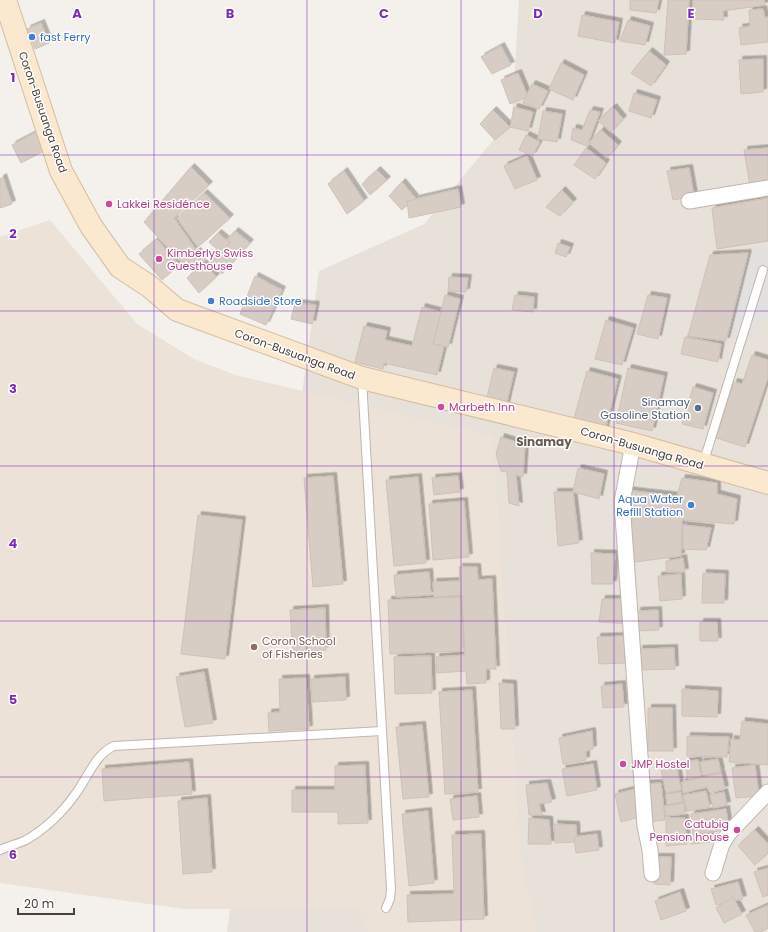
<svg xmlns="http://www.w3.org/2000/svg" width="768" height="932" viewBox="0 0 768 932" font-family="Poppins,sans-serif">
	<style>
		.residential { fill: #e8e1da }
		.education { fill: #ece2d7 }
		.parking { fill: #e3e1df }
		.building { fill: #d8cdc5; stroke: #cfc1b5; filter: url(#shadow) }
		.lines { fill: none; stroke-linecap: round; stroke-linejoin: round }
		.service-casing { stroke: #bfb6ae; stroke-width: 10 }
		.minor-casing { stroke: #bfb6ae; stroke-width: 17 }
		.secondary-casing { stroke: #d3bda1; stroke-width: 24 }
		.service { stroke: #fff; stroke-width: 8 }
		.minor { stroke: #fff; stroke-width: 15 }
		.secondary { stroke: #fae8cf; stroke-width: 22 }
		.grid { fill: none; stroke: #7b2cbf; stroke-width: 1; stroke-opacity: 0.55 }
		.shop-dot { fill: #3f7fe0; stroke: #fff; stroke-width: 1.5 }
		.hotel-dot { fill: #d1479c; stroke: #fff; stroke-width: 1.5 }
		.service-dot { fill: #5c6f8a; stroke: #fff; stroke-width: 1.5 }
		.education-dot { fill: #8d6e63; stroke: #fff; stroke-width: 1.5 }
		.labels { text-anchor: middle; stroke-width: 3; stroke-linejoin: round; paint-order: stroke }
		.shop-label { font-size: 11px; fill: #366cbe; stroke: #fff; text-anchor: start }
		.street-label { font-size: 11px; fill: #48403a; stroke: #fff }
		.hotel-label { font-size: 11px; fill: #b23c85; stroke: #fff; text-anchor: start }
		.service-label { font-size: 11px; fill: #4e5e75; stroke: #fff; text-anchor: end }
		.education-label { font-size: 11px; fill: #785e54; stroke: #fff; text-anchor: start }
		.neighbourhood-label { font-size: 12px; font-weight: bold; fill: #6a5c52; stroke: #fff }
		.grid-label { font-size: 13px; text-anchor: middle; font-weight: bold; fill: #7b2cbf; stroke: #fff; stroke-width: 3; stroke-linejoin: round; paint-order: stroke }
	</style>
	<defs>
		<filter id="shadow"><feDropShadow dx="3.5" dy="-3.5" stdDeviation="0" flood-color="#0004"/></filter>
	</defs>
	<rect width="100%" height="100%" fill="#f4f0eb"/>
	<polygon class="residential" points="519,0 768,0 768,932 227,932 319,271 424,224 512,117"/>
	<polygon class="education" points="50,220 137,324 194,359 235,375 493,436 521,858 537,932 368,932 358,909 184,909 0,883 0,237"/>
	<polygon class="parking" points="768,246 768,317 757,323 749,342 727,337 752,248"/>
	<g class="building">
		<polygon points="630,0 659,0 656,13 630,10"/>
		<polygon points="668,0 689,0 686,54 664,55"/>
		<polygon points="694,0 764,0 765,5 723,11 724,20 693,19"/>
		<polygon points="763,9 765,18 768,17 768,42 741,45 739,28 750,26 749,10"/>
		<polygon points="582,15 619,22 615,43 578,36"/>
		<polygon points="628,20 650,26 645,45 620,41"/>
		<polygon points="41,23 49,43 35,49 27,29"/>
		<polygon points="501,46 511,65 492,74 481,57"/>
		<polygon points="649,51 666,65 651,86 631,73"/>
		<polygon points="763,59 763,92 741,94 739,60"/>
		<polygon points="561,63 584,75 573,100 549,89"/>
		<polygon points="518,73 528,97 510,104 501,80"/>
		<polygon points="532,84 548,91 539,109 523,103"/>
		<polygon points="634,93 657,100 651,118 629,111"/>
		<polygon points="514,107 533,112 528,131 510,127"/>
		<polygon points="613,107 623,119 611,132 598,121"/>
		<polygon points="493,110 510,127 495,140 480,124"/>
		<polygon points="590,110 600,112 587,146 571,140 573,128 582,130"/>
		<polygon points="543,111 562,114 557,142 538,139"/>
		<polygon points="601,130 618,145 607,158 589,143"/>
		<polygon points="37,132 46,150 21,163 12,145"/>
		<polygon points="526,135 540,142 532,156 519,150"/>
		<polygon points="586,148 606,163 595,179 574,165"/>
		<polygon points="768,148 768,183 750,186 744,150"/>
		<polygon points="527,156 537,180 515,189 504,166"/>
		<polygon points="191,167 209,185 174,218 195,249 183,264 144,222"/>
		<polygon points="689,168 694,196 673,200 667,171"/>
		<polygon points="377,170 387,180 370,195 362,184"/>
		<polygon points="344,171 364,201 347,214 328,184"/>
		<polygon points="3,177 12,204 0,208 0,179"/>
		<polygon points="402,182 415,198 402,210 389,196"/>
		<polygon points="458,189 461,207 409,218 407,201"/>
		<polygon points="562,190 573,202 560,216 546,207"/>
		<polygon points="204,193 230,218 198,247 177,218"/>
		<polygon points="768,198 768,241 717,249 712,208"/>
		<polygon points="235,231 250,243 222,274 209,260"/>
		<polygon points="218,233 230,243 221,253 209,242"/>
		<polygon points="157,239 179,265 162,280 139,254"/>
		<polygon points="558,243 570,247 566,257 555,253"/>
		<polygon points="197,251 205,259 195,268 187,261"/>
		<polygon points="748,253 726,341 688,336 710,255"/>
		<polygon points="203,263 216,277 199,293 187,278"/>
		<polygon points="255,276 282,290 266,325 240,314"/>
		<polygon points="449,277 468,278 466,292 448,291"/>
		<polygon points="445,295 460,299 448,347 433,344"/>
		<polygon points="515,295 534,297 533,312 512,310"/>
		<polygon points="648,295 667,298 658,339 637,334"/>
		<polygon points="295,303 316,305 312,324 291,319"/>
		<polygon points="422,307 441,312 433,344 444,346 437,375 384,363 383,369 355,362 364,326 387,331 385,340 412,346"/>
		<polygon points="606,320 633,328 622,365 595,359"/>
		<polygon points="685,337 721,344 718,362 681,354"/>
		<polygon points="752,355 768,360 768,377 745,447 716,438 734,382 742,384"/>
		<polygon points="494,368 514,372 506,406 486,401"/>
		<polygon points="628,368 664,376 652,431 616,423"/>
		<polygon points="587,371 618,379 605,430 573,422"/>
		<polygon points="693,387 713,393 703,429 682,424"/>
		<polygon points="501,437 525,445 523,477 516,475 519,506 509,503 507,472 501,471 496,454"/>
		<polygon points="578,468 604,474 599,499 573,492"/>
		<polygon points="333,476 343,584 313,587 304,478"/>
		<polygon points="458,476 460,492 434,495 432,478"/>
		<polygon points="418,477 426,563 394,566 386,480"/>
		<polygon points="682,478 717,483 717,494 737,499 734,524 682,520 681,556 627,563 626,490 677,496"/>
		<polygon points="554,492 573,492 579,543 558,546"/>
		<polygon points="464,501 469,557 433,560 429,504"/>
		<polygon points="198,515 242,520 225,659 181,654"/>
		<polygon points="683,525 711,528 706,550 683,549"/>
		<polygon points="591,553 615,554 613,584 592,584"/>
		<polygon points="683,558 685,572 666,572 666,561"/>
		<polygon points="459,567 477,567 478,580 492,579 496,669 486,669 486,683 467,684 466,671 437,673 436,657 465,655 462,595 434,597 433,582 460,581"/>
		<polygon points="429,572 431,595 396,597 394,575"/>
		<polygon points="703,573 725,574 724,603 702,603"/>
		<polygon points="681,574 682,599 660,601 658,576"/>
		<polygon points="461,597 463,651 390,654 388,600"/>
		<polygon points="602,599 628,599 629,624 599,622"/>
		<polygon points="325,608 326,650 293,652 290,610"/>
		<polygon points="658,610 659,630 638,631 637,611"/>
		<polygon points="700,622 717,622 718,641 700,641"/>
		<polygon points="624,636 625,663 599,664 597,637"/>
		<polygon points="674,648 675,669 640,670 639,649"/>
		<polygon points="431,656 432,693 395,694 394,657"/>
		<polygon points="204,672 213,723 185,727 176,677"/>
		<polygon points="345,677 346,700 312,702 311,679"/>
		<polygon points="306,678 309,729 269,731 268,713 280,712 279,679"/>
		<polygon points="499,683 513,684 515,729 501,729"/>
		<polygon points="622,684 624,707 603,708 601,686"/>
		<polygon points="682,689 718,691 717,717 682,716"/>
		<polygon points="472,690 478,792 445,794 439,692"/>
		<polygon points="648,708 672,708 673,751 648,751"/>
		<polygon points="742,721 768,724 768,765 729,762 731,739 740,740"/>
		<polygon points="422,725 429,797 403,799 396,727"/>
		<polygon points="592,731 593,749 586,751 586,760 563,764 559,738"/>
		<polygon points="687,736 729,737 727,757 687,756"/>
		<polygon points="718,759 721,772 703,775 700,762"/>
		<polygon points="698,760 701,776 688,779 685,762"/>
		<polygon points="189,762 192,794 104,801 102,769"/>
		<polygon points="593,764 597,790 567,796 562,769"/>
		<polygon points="365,765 368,823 338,824 338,812 292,812 292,790 335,790 335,766"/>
		<polygon points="755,765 759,796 736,798 732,768"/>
		<polygon points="677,768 681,790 666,793 661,769"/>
		<polygon points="721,773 725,789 710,793 707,787 683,793 682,782"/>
		<polygon points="547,783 552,802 539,804 542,815 529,815 526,785"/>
		<polygon points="661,783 665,820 646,822 644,784"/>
		<polygon points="635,789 640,817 621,822 615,794"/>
		<polygon points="706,791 710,807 687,811 683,795"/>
		<polygon points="681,792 683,802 667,805 666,794"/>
		<polygon points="724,792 727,805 713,808 710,795"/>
		<polygon points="477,796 479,817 453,820 450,799"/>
		<polygon points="207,798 212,872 183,874 178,801"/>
		<polygon points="684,803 685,814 666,816 664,806"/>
		<polygon points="726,809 729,830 693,834 691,814"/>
		<polygon points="428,811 434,883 409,886 402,814"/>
		<polygon points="529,818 549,820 551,844 528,844"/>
		<polygon points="666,818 685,818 687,844 666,846"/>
		<polygon points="554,824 576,825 577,842 555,843"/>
		<polygon points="755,830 768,844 768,853 755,865 738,846"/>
		<polygon points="481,834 484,919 408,922 407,895 454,894 452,835"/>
		<polygon points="597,834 599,850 576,853 574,837"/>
		<polygon points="710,834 710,842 691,844 691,835"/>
		<polygon points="655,857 671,857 670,885 654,884"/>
		<polygon points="768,868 768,895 763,897 754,872"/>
		<polygon points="738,882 743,899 716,905 711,889"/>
		<polygon points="680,892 686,911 661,920 655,901"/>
		<polygon points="733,897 742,914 724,923 716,908"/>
		<polygon points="768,905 768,928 761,932 755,932 746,915"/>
	</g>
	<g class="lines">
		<defs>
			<g id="service">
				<polyline points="362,379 391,889 390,899 386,908"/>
				<polyline points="703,464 763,270"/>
				<path d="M0,850C8,846 18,844 26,840C44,830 62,813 74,796C87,780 94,755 114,746L382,731"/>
			</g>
			<g id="minor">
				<polyline points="689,201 768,188"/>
				<polyline points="633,444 622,502 645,826 650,850 652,874"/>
				<polyline points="713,873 722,844 729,833 768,792"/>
			</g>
			<polyline id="secondary" points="5,0 61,171 91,226 120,267 149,286 177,310 362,378 633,444 768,483"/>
		</defs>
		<use href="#service" class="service-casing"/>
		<use href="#minor" class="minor-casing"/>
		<use href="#secondary" class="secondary-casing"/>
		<use href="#service" class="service"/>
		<use href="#minor" class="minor"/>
		<use href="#secondary" class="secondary"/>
	</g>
	<path class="grid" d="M154,0V932M307,0V932M461,0V932M614,0V932M0,155H768M0,311H768M0,466H768M0,621H768M0,777H768"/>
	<g class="shop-dot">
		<circle cx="32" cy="37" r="4"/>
		<circle cx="211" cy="301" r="4"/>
		<circle cx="691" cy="505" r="4"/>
	</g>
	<g class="hotel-dot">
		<circle cx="109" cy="204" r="4"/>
		<circle cx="159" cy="259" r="4"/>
		<circle cx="441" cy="407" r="4"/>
		<circle cx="623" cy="764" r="4"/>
		<circle cx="737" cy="830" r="4"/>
	</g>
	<circle class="service-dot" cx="698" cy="408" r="4"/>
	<circle class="education-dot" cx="254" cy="647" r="4"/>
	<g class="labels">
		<g class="shop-label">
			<text x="40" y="41">fast Ferry</text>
			<text x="219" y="305">Roadside Store</text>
			<text x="683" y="503" text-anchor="end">Aqua Water<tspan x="683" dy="13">Refill Station</tspan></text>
		</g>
		<g class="street-label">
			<text transform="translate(43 112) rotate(71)" y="4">Coron-Busuanga Road</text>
			<text transform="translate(295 354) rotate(20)" y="4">Coron-Busuanga Road</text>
			<text transform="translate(642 448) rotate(16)" y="4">Coron-Busuanga Road</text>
		</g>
		<g class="hotel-label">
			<text x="117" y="208">Lakkei Residénce</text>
			<text x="167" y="257">Kimberlys Swiss<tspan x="167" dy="13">Guesthouse</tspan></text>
			<text x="449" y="411">Marbeth Inn</text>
			<text x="631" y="768">JMP Hostel</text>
			<text x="729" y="828" text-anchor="end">Catubig<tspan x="729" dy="13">Pension house</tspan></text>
		</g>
		<g class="service-label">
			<text x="690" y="406">Sinamay<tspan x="690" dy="13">Gasoline Station</tspan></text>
		</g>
		<g class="education-label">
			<text x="262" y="645">Coron School<tspan x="262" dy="13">of Fisheries</tspan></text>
		</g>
		<g class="neighbourhood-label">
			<text x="544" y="446">Sinamay</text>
		</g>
	</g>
	<g class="grid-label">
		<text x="77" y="18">A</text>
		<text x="230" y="18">B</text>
		<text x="384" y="18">C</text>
		<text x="538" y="18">D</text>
		<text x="691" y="18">E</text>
		<text x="13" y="82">1</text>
		<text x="13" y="238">2</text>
		<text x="13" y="393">3</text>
		<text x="13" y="548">4</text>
		<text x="13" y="704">5</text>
		<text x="13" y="859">6</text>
	</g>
	<path d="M18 908v6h56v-6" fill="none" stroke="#48403a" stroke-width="2"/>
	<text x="24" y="908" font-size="12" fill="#48403a" stroke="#ffffff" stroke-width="3" paint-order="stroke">20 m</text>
</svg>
